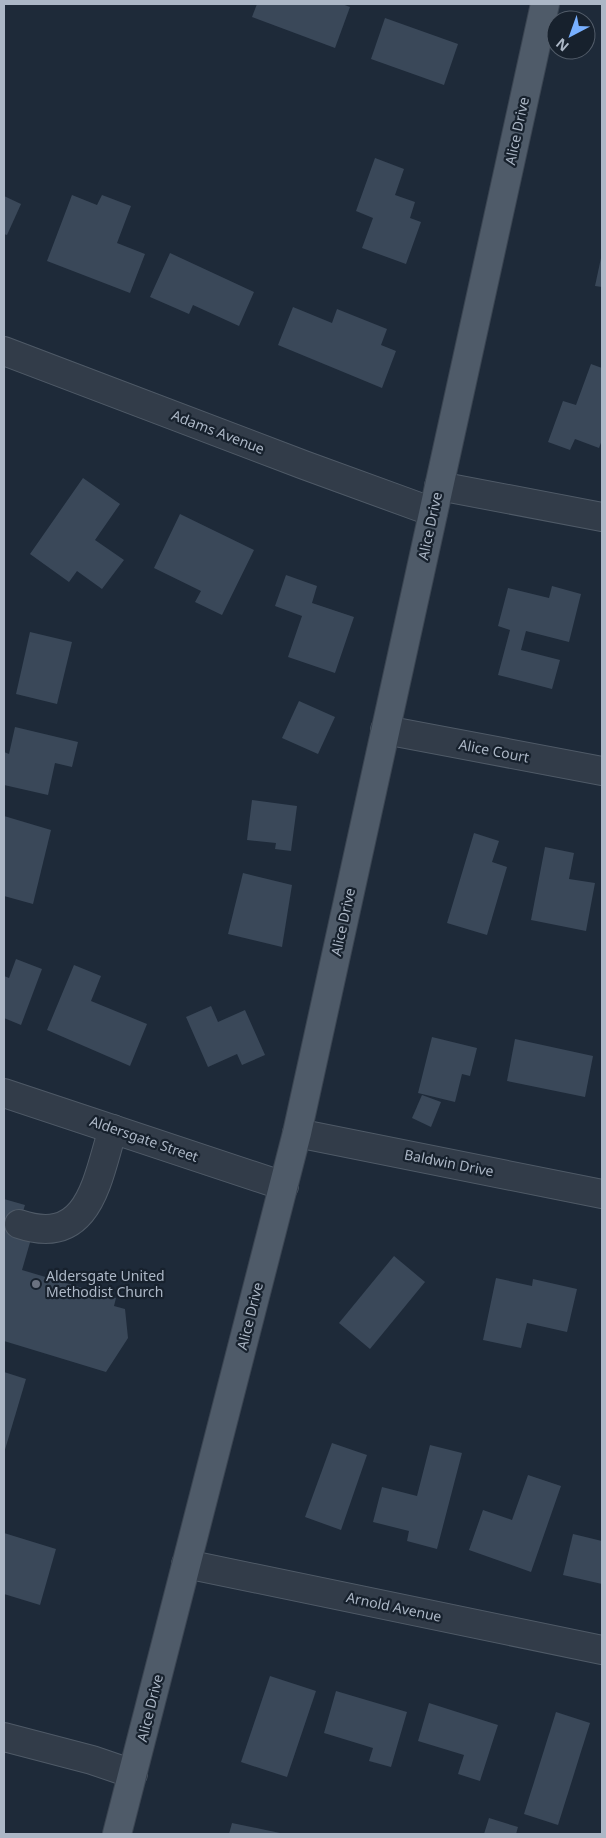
<svg xmlns="http://www.w3.org/2000/svg" width="606" height="1838" viewBox="0 0 606 1838" font-family="'Noto Sans',sans-serif">
	<style>
		.building { fill: #3a4859 }
		.lines { fill: none; stroke-linecap: round; stroke-linejoin: round }
		.minor-casing { stroke: #4f5a67; stroke-width: 30 }
		.major-casing { stroke: #3b4552; stroke-width: 30 }
		.minor { stroke: #323c49; stroke-width: 28 }
		.major { stroke: #4f5b69; stroke-width: 28 }
		.worship-dot { fill: #6b7280; stroke: #17212d; stroke-width: 2 }
		.labels { text-anchor: middle; stroke-width: 4.5; stroke-linejoin: round; paint-order: stroke }
		.street-label { font-size: 14px; fill: #acb7c6; stroke: #17212d }
		.poi-label { font-size: 14px; fill: #acb7c6; stroke: #17212d; text-anchor: start }
	</style>
	<rect width="100%" height="100%" fill="#1e2a39"/>
	<g class="building">
		<polygon points="257,4 342,4 350,7 335,48 252,17"/>
		<polygon points="385,18 458,44 444,85 371,59"/>
		<polygon points="375,158 404,169 395,195 415,202 410,218 421,222 406,264 362,248 373,218 356,211"/>
		<polygon points="72,195 97,205 102,195 131,206 117,243 145,254 130,293 47,261"/>
		<polygon points="4,196 21,204 7,235 4,234"/>
		<polygon points="170,253 254,292 239,326 193,305 189,314 150,297"/>
		<polygon points="601,258 602,258 602,287 595,286"/>
		<polygon points="293,307 332,323 337,309 387,329 381,345 396,351 382,388 278,345"/>
		<polygon points="591,364 602,368 602,440 599,448 575,439 570,450 548,442 563,401 576,405"/>
		<polygon points="83,478 120,504 95,540 124,560 102,589 77,571 69,582 30,554"/>
		<polygon points="180,514 254,550 222,615 195,602 201,591 154,568"/>
		<polygon points="286,575 317,586 312,603 354,617 335,673 288,657 302,616 275,606"/>
		<polygon points="552,586 581,594 569,642 526,631 521,650 560,660 552,689 498,675 510,630 498,626 508,588 549,598"/>
		<polygon points="30,632 72,642 57,704 16,694"/>
		<polygon points="299,701 335,717 318,754 282,738"/>
		<polygon points="15,727 78,742 72,767 55,763 48,795 4,785 4,752 9,754"/>
		<polygon points="252,800 297,806 291,851 275,849 276,843 247,840"/>
		<polygon points="4,816 51,830 33,904 4,896"/>
		<polygon points="474,833 499,841 492,862 507,867 487,935 447,923"/>
		<polygon points="545,847 574,853 569,879 595,883 586,931 531,920"/>
		<polygon points="243,873 292,885 282,947 228,934"/>
		<polygon points="16,959 42,969 21,1025 4,1018 4,976 9,978"/>
		<polygon points="74,965 101,976 91,1001 147,1024 130,1066 47,1030"/>
		<polygon points="211,1006 218,1022 245,1010 265,1055 242,1065 237,1054 208,1067 186,1017"/>
		<polygon points="432,1037 477,1048 470,1076 462,1074 455,1102 418,1093"/>
		<polygon points="515,1039 593,1056 585,1097 507,1081"/>
		<polygon points="422,1095 441,1102 431,1127 412,1118"/>
		<polygon points="4,1199 25,1205 16,1234 31,1239 22,1270 116,1298 114,1306 125,1309 128,1338 106,1372 4,1341"/>
		<polygon points="394,1256 425,1282 370,1349 339,1323"/>
		<polygon points="496,1278 532,1286 533,1279 577,1289 567,1332 527,1323 521,1348 483,1340"/>
		<polygon points="4,1372 26,1379 4,1453"/>
		<polygon points="332,1443 367,1455 341,1530 305,1517"/>
		<polygon points="430,1445 462,1453 437,1549 407,1541 409,1531 373,1522 382,1487 417,1496"/>
		<polygon points="528,1475 561,1486 531,1572 469,1550 483,1510 512,1520"/>
		<polygon points="4,1533 56,1549 40,1605 4,1594"/>
		<polygon points="573,1534 602,1541 602,1584 563,1575"/>
		<polygon points="270,1676 316,1691 287,1777 241,1762"/>
		<polygon points="336,1691 407,1712 391,1767 369,1761 373,1748 324,1733"/>
		<polygon points="429,1703 498,1725 480,1781 458,1774 464,1755 418,1741"/>
		<polygon points="556,1712 590,1723 558,1825 524,1814"/>
		<polygon points="489,1818 518,1827 516,1834 484,1834"/>
		<polygon points="232,1823 280,1833 280,1834 229,1834"/>
	</g>
	<g class="lines">
		<defs>
			<g id="minor">
				<polyline points="4,351 304,465 433,512"/>
				<polyline points="439,486 602,517"/>
				<polyline points="385,730 602,771"/>
				<polyline points="4,1093 284,1186"/>
				<polyline points="297,1133 602,1194"/>
				<path d="M19,1224C90,1248 97,1179 113,1129"/>
				<polyline points="186,1564 602,1650"/>
				<polyline points="4,1737 92,1760 133,1774"/>
			</g>
			<polyline id="major" points="117,1834 297,1133 545,4"/>
		</defs>
		<use href="#minor" class="minor-casing"/>
		<use href="#major" class="major-casing"/>
		<use href="#minor" class="minor"/>
		<use href="#major" class="major"/>
	</g>
	<circle class="worship-dot" cx="36" cy="1284" r="5"/>
	<g class="labels">
		<g class="street-label">
			<text transform="translate(517 131) rotate(-78)" y="5">Alice Drive</text>
			<text transform="translate(218 432) rotate(21)" y="5">Adams Avenue</text>
			<text transform="translate(430 526) rotate(-78)" y="5">Alice Drive</text>
			<text transform="translate(494 751) rotate(11)" y="5">Alice Court</text>
			<text transform="translate(343 922) rotate(-78)" y="5">Alice Drive</text>
			<text transform="translate(144 1139) rotate(19)" y="5">Aldersgate Street</text>
			<text transform="translate(449 1163) rotate(11)" y="5">Baldwin Drive</text>
			<text transform="translate(250 1316) rotate(-76)" y="5">Alice Drive</text>
			<text transform="translate(394 1607) rotate(12)" y="5">Arnold Avenue</text>
			<text transform="translate(150 1708) rotate(-76)" y="5">Alice Drive</text>
		</g>
		<g class="poi-label">
			<text x="46" y="1281">Aldersgate United<tspan x="46" dy="16">Methodist Church</tspan></text>
		</g>
	</g>
	<rect width="606" height="1838" fill="none" stroke="#acb7c6" stroke-width="10"/>
	<g transform="translate(571 35) rotate(221)"><circle r="24" fill="#17212d" stroke="#535d6a"/>
	<path d="M0-4L9 19L0 12L-9 19Z" fill="#78b0ff"/>
	<text y="-8" font-size="14" font-weight="bold" text-anchor="middle" fill="#acb7c6">N</text>
	</g>
</svg>
